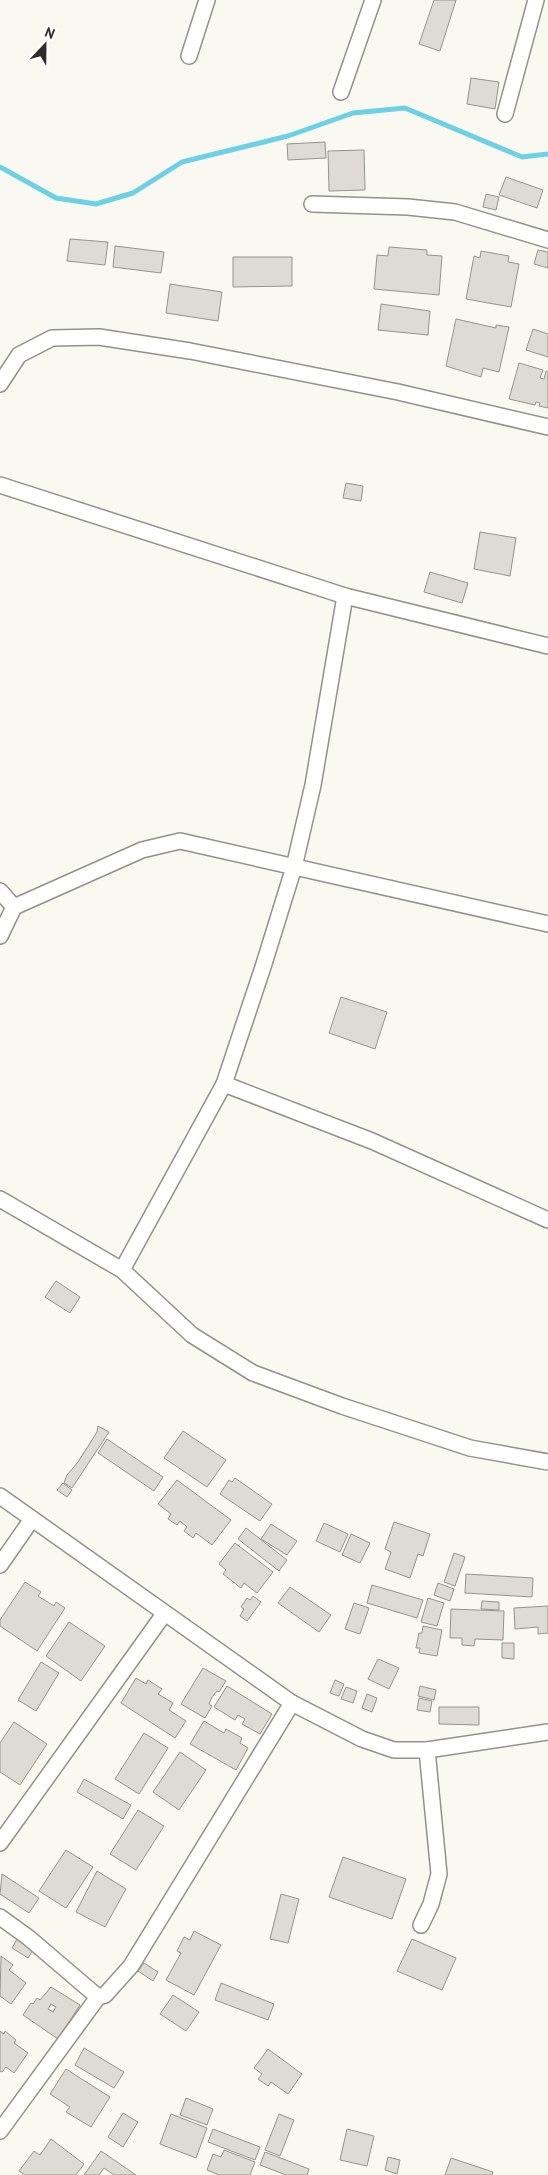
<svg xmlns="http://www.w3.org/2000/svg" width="548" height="2175" viewBox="0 0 548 2175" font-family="'PT Sans',sans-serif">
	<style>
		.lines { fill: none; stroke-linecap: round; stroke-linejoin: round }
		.stream { stroke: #6cd0e6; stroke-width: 5 }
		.building { fill: #dddbd3; stroke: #95948c; fill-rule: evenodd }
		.minor-casing { stroke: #92918a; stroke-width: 18 }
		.minor { stroke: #fff; stroke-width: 15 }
	</style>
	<rect width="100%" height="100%" fill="#faf9f1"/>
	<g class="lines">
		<polyline class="stream" points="0,167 56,198 96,204 133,193 182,162 288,136 353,113 405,108 522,157 548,154"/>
	</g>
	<g class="building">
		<polygon points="434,0 456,0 440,51 419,44"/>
		<polygon points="471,78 499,82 495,109 467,104"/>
		<polygon points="325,142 326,158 288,160 287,144"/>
		<polygon points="364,150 365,190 329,191 328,151"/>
		<polygon points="506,177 543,190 537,208 499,195"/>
		<polygon points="486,194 499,197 496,210 483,207"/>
		<polygon points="70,239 108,242 105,265 67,261"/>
		<polygon points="115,246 164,252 161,273 113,267"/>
		<polygon points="389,247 427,250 427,255 442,256 439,295 374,289 377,255 388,256"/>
		<polygon points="538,250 548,252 548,268 534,264"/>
		<polygon points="481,251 509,256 508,262 519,264 511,307 466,299 474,256 480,258"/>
		<polygon points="233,257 292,257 292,286 233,287"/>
		<polygon points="170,284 222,292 218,321 166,313"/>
		<polygon points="381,304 430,311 428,335 378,330"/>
		<polygon points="456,319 496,328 496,325 509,327 499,372 483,368 481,377 446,366"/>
		<polygon points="533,329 548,334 548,357 526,350"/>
		<polygon points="519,363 543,370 540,378 544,379 546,371 548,372 548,408 539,406 540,403 536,402 535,405 509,399"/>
		<polygon points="346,483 363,486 361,501 343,498"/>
		<polygon points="480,532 516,538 510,576 474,569"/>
		<polygon points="430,572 468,583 462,603 424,592"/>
		<polygon points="341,997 387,1012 375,1049 329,1033"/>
		<polygon points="56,1281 80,1297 70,1313 45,1297"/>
		<polygon points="98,1426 109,1432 72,1488 64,1483 67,1475 78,1462 97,1432"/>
		<polygon points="183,1431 226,1460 207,1487 164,1458"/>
		<polygon points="107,1439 163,1477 154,1491 98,1453"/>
		<polygon points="235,1478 272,1504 260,1521 220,1494 229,1480 232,1482"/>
		<polygon points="177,1480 231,1520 212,1545 196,1533 193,1538 184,1531 187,1527 180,1521 177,1525 168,1519 171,1514 158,1504"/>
		<polygon points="63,1483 72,1490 67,1497 57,1490"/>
		<polygon points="394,1522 430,1534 423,1556 418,1554 410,1578 385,1569 391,1552 385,1549"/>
		<polygon points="324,1523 348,1534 340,1552 316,1541"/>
		<polygon points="271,1524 297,1541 287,1555 261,1539"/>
		<polygon points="246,1528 287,1560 279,1571 238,1539"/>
		<polygon points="351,1534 370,1543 360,1563 342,1555"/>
		<polygon points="235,1543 273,1572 257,1593 244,1583 241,1588 223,1574 226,1570 219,1564"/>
		<polygon points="454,1553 465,1557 455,1586 444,1582"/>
		<polygon points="466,1574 533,1578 532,1597 465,1593"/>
		<polygon points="25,1582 41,1592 38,1596 54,1606 56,1602 65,1608 37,1651 0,1626 0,1620"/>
		<polygon points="438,1583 454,1589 450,1601 434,1595"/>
		<polygon points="372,1585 423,1600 417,1618 367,1603"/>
		<polygon points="290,1587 331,1615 319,1632 278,1603"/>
		<polygon points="253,1596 261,1602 247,1621 240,1616 244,1609 241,1607 247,1598 250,1600"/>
		<polygon points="428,1598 444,1603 437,1626 421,1622"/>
		<polygon points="482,1601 499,1602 499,1610 481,1609"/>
		<polygon points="354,1603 369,1608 360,1634 345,1629"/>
		<polygon points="548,1606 548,1633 538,1634 538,1627 515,1629 514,1608"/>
		<polygon points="451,1609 504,1611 503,1640 475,1639 474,1646 462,1645 462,1638 450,1638"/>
		<polygon points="69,1622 105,1646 81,1681 46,1656"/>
		<polygon points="423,1626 442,1630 437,1656 419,1653 420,1648 416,1648 419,1633 422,1633"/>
		<polygon points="502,1643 514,1643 514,1659 502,1658"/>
		<polygon points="378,1659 399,1668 389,1689 368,1679"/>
		<polygon points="41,1662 59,1673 36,1711 18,1700"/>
		<polygon points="203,1668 226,1681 219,1692 217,1691 212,1697 209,1704 212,1706 205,1718 181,1704"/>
		<polygon points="136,1678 146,1684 148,1680 162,1689 158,1694 173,1703 169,1710 186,1721 175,1738 121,1703"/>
		<polygon points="335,1680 344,1684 339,1696 330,1693"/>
		<polygon points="227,1686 272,1714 260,1734 242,1724 245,1719 238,1715 235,1720 214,1707"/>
		<polygon points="420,1686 436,1690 434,1700 418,1696"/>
		<polygon points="346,1687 357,1691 353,1703 341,1699"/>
		<polygon points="367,1694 377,1698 372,1712 362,1708"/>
		<polygon points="419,1698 432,1701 430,1712 417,1710"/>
		<polygon points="439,1707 479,1707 479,1725 439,1724"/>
		<polygon points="204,1721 224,1733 226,1729 242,1738 240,1743 248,1748 236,1770 190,1744"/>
		<polygon points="14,1722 47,1744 20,1785 0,1772 0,1743"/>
		<polygon points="144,1733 168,1748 139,1794 115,1779"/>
		<polygon points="180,1752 206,1770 179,1810 153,1792"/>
		<polygon points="84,1779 131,1805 123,1819 77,1792"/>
		<polygon points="138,1810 164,1826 136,1870 110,1854"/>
		<polygon points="66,1850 93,1867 66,1908 39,1891"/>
		<polygon points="343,1857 406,1879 392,1919 329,1897"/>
		<polygon points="97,1871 126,1889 105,1927 76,1912"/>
		<polygon points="2,1874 39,1898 29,1913 0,1894"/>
		<polygon points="281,1894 299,1899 288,1943 270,1939"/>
		<polygon points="194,1931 221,1945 194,1995 166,1980 181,1953 177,1951 184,1937 190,1940"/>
		<polygon points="17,1939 34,1949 28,1958 12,1948"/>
		<polygon points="412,1939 456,1958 442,1990 397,1971"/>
		<polygon points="1,1956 13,1965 9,1970 26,1983 11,2004 0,1996"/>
		<polygon points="144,1963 158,1972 153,1981 138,1971"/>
		<polygon points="221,1983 274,2004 268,2020 215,2000"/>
		<path d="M51,1987L80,2005L58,2039L23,2015L31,2003L33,2004L37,1998L40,2000ZM51,2004L56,2007L53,2012L48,2009Z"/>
		<polygon points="173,1995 199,2012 186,2031 160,2014"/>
		<polygon points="0,2031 4,2034 5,2031 16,2040 14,2043 28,2053 14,2073 6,2067 2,2072 0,2071"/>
		<polygon points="84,2048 124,2072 114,2088 75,2065"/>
		<polygon points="268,2049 302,2074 288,2094 271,2082 268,2086 258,2079 262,2074 254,2068"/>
		<polygon points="66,2069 110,2097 91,2127 66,2112 70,2107 50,2094"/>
		<polygon points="186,2098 213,2109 207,2125 180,2115"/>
		<polygon points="123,2113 138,2122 123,2147 108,2137"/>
		<polygon points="171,2114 207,2128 196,2158 160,2144"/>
		<polygon points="279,2114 294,2120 280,2156 265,2150"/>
		<polygon points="213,2129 260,2147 255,2160 208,2142"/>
		<polygon points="347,2129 374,2136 367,2166 340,2160"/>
		<polygon points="51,2139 84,2164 76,2175 25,2175 19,2171 34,2151 40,2155"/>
		<polygon points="224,2150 255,2162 250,2175 219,2175 207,2170 213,2154 221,2157"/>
		<polygon points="101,2151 136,2175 114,2175 104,2168 99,2175 84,2175"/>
		<polygon points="265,2152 309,2169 307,2175 286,2175 260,2165"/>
		<polygon points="388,2157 400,2160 397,2174 385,2170"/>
		<polygon points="451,2158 493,2172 492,2175 445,2175"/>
	</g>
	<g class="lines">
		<defs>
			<g id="minor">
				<polyline points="189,56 207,0"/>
				<polyline points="341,92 373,0"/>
				<polyline points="505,114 536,0"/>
				<polyline points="312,204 408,207 455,212 548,240"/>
				<polyline points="0,384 19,355 52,338 99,337 190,351 398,392 548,427"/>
				<polyline points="0,485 345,596 548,646"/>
				<polyline points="0,891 14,907"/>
				<polyline points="0,936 14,907 142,850 180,841 548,924"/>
				<polyline points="224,1084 372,1141 548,1220"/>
				<polyline points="0,1199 122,1270 192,1335 253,1373 342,1406 470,1448 548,1462"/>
				<polyline points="122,1270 224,1084 263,967 294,867 313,785 345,596"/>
				<polyline points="0,1496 292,1703 362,1739 394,1750 427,1750 548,1732"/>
				<polyline points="0,1565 32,1519"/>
				<polyline points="0,1843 164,1614"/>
				<polyline points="0,1917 29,1938 98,1997 0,2131"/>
				<polyline points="421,1925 431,1904 439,1874 427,1750"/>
				<polyline points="98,1997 105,1995 131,1966 292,1703"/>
			</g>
		</defs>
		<use href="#minor" class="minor-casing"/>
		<use href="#minor" class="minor"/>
	</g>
	<g transform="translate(45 45) rotate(22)" stroke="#ffffff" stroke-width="4" paint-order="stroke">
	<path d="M0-4L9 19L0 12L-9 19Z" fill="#2e2d2a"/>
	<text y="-8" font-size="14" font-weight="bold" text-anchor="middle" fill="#2e2d2a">N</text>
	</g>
</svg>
